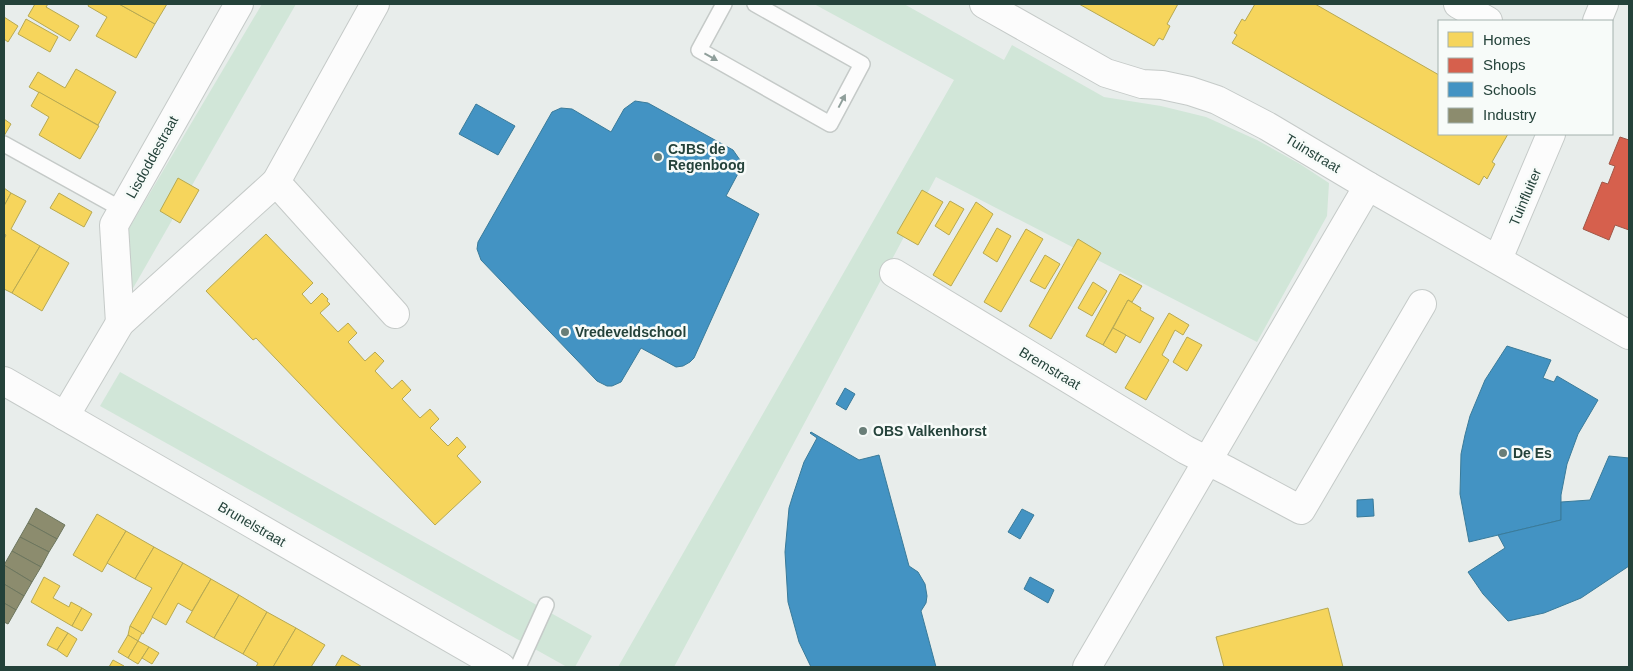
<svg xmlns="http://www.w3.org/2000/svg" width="1633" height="671" viewBox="0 0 1633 671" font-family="Helvetica,sans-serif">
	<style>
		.green { fill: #d1e6d8 }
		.homes { fill: #f6d55c; stroke: #b7a952 }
		.shops { fill: #d6604d; stroke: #a15747 }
		.schools { fill: #4393c3; stroke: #3a7b9a }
		.industry { fill: #8c8c6e; stroke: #6d765e }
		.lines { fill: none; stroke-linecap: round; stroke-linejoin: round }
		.service-casing { stroke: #c5cac8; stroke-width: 18 }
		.minor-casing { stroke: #c5cac8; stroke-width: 30 }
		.service { stroke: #fcfcfc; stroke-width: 15 }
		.minor { stroke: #fcfcfc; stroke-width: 28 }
		.oneway { fill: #909f9b }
		.poi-dot { fill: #697e78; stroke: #f7fbf9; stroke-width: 2 }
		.labels { text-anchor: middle; stroke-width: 5; stroke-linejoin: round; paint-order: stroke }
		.poi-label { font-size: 14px; font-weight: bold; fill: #24423a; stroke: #f7fbf9; text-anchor: start }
		.street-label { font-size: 14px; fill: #24423a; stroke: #f7fbf9 }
	</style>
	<rect width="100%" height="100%" fill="#e8edeb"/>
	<g class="green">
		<polygon points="262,4 296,4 132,290 125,235"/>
		<polygon points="814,4 904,4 1004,60 1012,45 1104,97 1161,106 1206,117 1257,140 1300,164 1329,183 1327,216 1257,342 936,177 674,667 618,667 954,80"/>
		<polygon points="120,372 592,636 575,667 567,667 100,406"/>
	</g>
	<g class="homes">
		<polygon points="35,4 48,4 46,7 79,26 70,41 28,16"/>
		<polygon points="89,4 119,4 155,24 136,58 96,36 107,17 88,6"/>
		<polygon points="119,4 167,4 155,24"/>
		<polygon points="1079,4 1178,4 1167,24 1170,26 1163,40 1159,38 1154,46"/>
		<polygon points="1255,4 1315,4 1439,75 1439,134 1508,134 1492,162 1495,164 1487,179 1484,176 1479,185 1232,43 1237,35 1234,33 1242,19 1245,21"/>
		<polygon points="4,17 18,26 8,42 4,39"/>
		<polygon points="26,19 58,37 50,52 18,34"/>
		<polygon points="76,69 116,92 98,125 29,87 38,72 65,88"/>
		<polygon points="39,92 99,126 80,159 39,135 49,117 31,106"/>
		<polygon points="4,119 11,124 4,136"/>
		<polygon points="178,178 199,190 180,223 160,211"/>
		<polygon points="4,188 11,193 4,206"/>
		<polygon points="922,190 943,202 918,245 897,233"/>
		<polygon points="11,193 26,201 11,229 40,246 12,293 4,289 4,239 6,235 4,234 4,206"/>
		<polygon points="59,193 92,212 84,227 50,208"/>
		<polygon points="950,201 964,209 949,235 935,226"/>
		<polygon points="976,202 993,214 951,286 933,275"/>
		<polygon points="997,228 1011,236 997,262 983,253"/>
		<polygon points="1026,229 1043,239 1001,312 984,302"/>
		<polygon points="266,234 313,283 302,294 311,304 322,293 328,299 327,301 330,304 320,313 338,332 348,323 357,333 348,342 365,361 375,352 384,361 375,371 392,389 402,380 411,390 402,399 420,418 430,409 439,419 430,428 448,446 457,437 466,447 457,456 481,482 435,525 256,338 253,340 206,291"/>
		<polygon points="1078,239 1101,253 1051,339 1029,326"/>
		<polygon points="40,246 69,263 42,311 12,293"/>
		<polygon points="1045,255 1060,264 1045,289 1030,281"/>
		<polygon points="1120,274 1142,286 1132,302 1128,300 1103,345 1086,336"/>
		<polygon points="1093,282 1107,291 1092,316 1078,308"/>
		<polygon points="1128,300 1141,308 1140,310 1154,318 1140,343 1113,328"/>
		<polygon points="1169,313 1189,325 1183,335 1175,330 1162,355 1169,360 1146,400 1125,388"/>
		<polygon points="1113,328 1126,335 1116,353 1103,345"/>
		<polygon points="1187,337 1202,345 1187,371 1173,362"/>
		<polygon points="97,514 126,531 102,572 73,555"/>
		<polygon points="126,531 154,547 135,579 107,563"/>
		<polygon points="154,547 183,563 143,634 130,626 152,588 135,579"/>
		<polygon points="183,563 211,579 192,611 178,603 166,625 152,617"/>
		<polygon points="44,577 60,586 53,598 69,607 71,602 82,608 72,626 31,602"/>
		<polygon points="211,579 239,595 214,638 186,622"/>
		<polygon points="239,595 267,612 243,654 214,638"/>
		<polygon points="82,608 92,614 82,631 72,626"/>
		<polygon points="1328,608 1343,667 1224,667 1216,637"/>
		<polygon points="267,612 296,628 273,667 256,667 258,663 243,654"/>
		<polygon points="130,626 142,633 138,641 128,635"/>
		<polygon points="57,627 68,633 57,650 47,645"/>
		<polygon points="296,628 325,645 311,667 273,667"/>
		<polygon points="68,633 77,639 67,657 57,650"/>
		<polygon points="128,635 138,641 128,658 118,652"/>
		<polygon points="138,641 149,647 138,664 128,658"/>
		<polygon points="149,647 159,653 152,664 142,658"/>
		<polygon points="342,655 359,665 362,667 335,667"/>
		<polygon points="113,660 124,666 123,667 109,667"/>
	</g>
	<polygon class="shops" points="1620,137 1629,140 1629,230 1615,225 1609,240 1583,229 1602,182 1608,184 1615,166 1609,164"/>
	<g class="schools">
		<polygon points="635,101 648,103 733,150 740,160 741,168 726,196 759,214 694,358 690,362 683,366 676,367 641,348 621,382 612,386 607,386 597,381 481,260 477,249 478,242 552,112 561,108 572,109 611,132 624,109"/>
		<polygon points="476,104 515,126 498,155 459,134"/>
		<polygon points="1507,346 1551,360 1543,378 1554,382 1557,376 1598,400 1578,434 1567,464 1561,495 1561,520 1469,542 1460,494 1461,454 1465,435 1470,416 1485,380"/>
		<polygon points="845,388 855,394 846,410 836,404"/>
		<polygon points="811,432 859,460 879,455 909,566 918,572 925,584 927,596 926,603 921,611 936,667 811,667 799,642 788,602 785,552 789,508 793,495 804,462 817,438 810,433"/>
		<polygon points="1609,456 1629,458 1629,566 1581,598 1544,613 1508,621 1483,594 1468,572 1505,548 1498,535 1561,520 1561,502 1590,500"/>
		<polygon points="1373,499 1374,516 1357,517 1357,500"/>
		<polygon points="1022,509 1034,515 1020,539 1008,532"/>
		<polygon points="1030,577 1054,590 1048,603 1024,589"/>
	</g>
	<g class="industry">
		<polygon points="36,508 65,525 57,539 28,523"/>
		<polygon points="28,523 57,539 49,552 20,537"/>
		<polygon points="20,537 49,552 41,567 12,551"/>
		<polygon points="12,551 41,567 32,582 4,565"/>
		<polygon points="4,565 32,582 24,596 4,584"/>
		<polygon points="4,584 24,596 16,610 4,603"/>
		<polygon points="4,603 16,610 8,624 4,622"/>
	</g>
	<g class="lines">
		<defs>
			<g id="service">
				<polyline points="724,4 699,50 830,124 862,64 755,4"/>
				<polyline points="4,144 123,210"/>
				<polyline points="518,667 546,605"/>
			</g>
			<g id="minor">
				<polyline points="984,4 1106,73 1142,84 1162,85 1190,91 1217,100 1267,126 1368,186 1629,335"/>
				<polyline points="1458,4 1488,21"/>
				<polyline points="1597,21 1604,4"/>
				<polyline points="276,182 395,314"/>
				<polyline points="1498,259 1551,134"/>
				<polyline points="894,273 1186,450 1228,471 1301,510 1422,304"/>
				<polyline points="120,323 114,225 239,4"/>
				<polyline points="4,381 501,667"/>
				<polyline points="65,416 120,323 276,182 375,4"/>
				<polyline points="1087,667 1368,186"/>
			</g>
		</defs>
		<use href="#service" class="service-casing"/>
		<use href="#minor" class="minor-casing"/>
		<use href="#service" class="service"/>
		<use href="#minor" class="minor"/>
	</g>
	<defs><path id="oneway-solid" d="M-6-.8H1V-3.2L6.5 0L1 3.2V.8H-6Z" transform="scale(1.25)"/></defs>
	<g class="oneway">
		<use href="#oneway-solid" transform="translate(711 57) rotate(29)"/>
		<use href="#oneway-solid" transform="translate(842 101) rotate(-62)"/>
	</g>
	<g class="poi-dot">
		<circle cx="658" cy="157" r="5"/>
		<circle cx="565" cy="332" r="5"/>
		<circle cx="863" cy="431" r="5"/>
		<circle cx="1503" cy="453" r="5"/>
	</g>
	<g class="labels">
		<g class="poi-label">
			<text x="668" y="154">CJBS de<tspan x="668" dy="16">Regenboog</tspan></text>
			<text x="575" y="337">Vredeveldschool</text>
			<text x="873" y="436">OBS Valkenhorst</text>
			<text x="1513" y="458">De Es</text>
		</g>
		<g class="street-label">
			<text transform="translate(1313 153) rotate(31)" y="5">Tuinstraat</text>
			<text transform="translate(152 157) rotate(-61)" y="5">Lisdoddestraat</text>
			<text transform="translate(1525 197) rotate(-67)" y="5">Tuinfluiter</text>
			<text transform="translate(1050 368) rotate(31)" y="5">Bremstraat</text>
			<text transform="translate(252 524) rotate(30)" y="5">Brunelstraat</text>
		</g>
	</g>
	<rect width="1633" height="671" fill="none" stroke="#24423a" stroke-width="10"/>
	<rect x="1438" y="20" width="175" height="115" fill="#f7fbf9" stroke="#a3b1ad"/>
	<rect x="1448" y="32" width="25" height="15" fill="#f6d55c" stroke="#a3b1ad"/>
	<text x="1483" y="45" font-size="15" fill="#24423a">Homes</text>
	<rect x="1448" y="58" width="25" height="15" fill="#d6604d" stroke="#a3b1ad"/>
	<text x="1483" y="70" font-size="15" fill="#24423a">Shops</text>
	<rect x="1448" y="82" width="25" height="15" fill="#4393c3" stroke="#a3b1ad"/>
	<text x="1483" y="95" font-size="15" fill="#24423a">Schools</text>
	<rect x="1448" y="108" width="25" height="15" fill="#8c8c6e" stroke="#a3b1ad"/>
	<text x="1483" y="120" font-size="15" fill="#24423a">Industry</text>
</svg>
